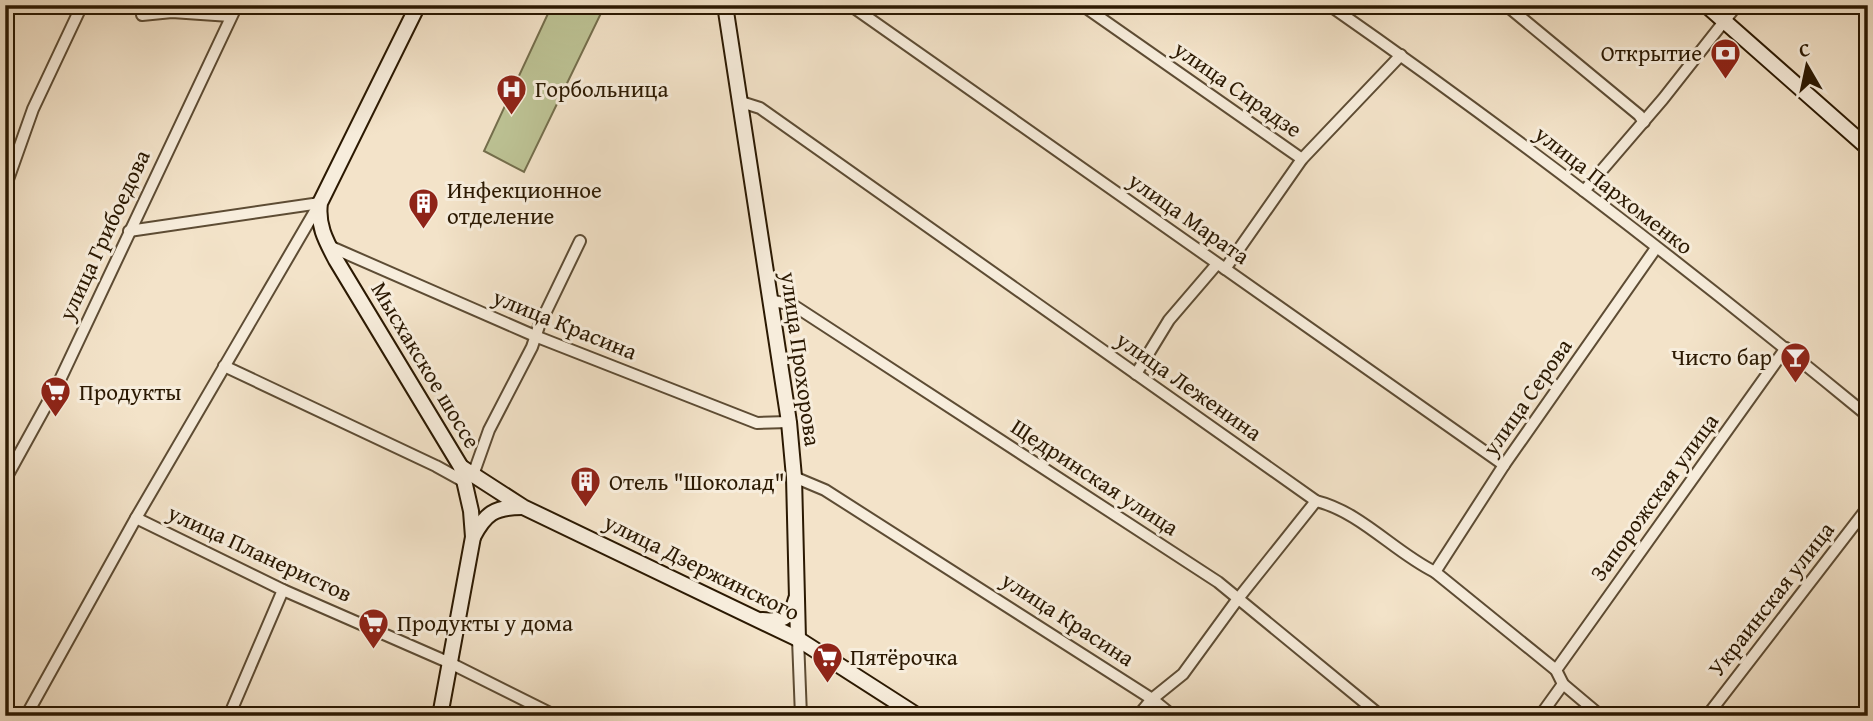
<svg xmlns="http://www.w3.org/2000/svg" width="1873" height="721" viewBox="0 0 1873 721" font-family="'Gentium Book Plus',serif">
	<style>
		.green { fill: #bdc395; stroke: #746e4c; stroke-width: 2 }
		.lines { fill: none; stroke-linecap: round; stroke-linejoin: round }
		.street-casing { stroke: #5d4c34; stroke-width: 14 }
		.secondary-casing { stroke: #2b1902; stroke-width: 18 }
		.street { stroke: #f7eddc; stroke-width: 10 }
		.secondary { stroke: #f7eddc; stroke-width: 14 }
		.labels { text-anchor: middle; stroke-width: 6; stroke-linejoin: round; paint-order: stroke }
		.poi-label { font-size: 23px; fill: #2b1902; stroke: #f7eddc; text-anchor: start }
		.street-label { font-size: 23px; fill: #2b1902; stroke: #f7eddc }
	</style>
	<rect width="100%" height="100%" fill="#f3e3c9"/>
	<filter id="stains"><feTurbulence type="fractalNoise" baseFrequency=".00286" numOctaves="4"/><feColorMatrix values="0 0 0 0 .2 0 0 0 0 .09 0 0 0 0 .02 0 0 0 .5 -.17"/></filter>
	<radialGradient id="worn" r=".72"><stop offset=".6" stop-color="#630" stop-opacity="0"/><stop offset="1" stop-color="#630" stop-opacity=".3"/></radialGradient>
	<polygon class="green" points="552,5 605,5 524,172 484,151"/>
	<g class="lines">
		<defs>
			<g id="street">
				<polyline points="850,5 1504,465"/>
				<polyline points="1082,5 1302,159"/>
				<path d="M1329,5C1514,134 1694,273 1868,416"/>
				<polyline points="1506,5 1639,115 1644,122"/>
				<polyline points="142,15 172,12 230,16"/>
				<path d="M741,102L760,108L1316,501C1361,512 1394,552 1435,572L1556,670L1563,684L1601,716"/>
				<polyline points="5,188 33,109 82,5"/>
				<polyline points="1584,191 1663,99 1737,5"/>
				<polyline points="129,231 320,203"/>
				<polyline points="329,246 535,336 757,423 789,422"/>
				<polyline points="1225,269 1302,159 1401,55"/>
				<polyline points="769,300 793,305 1218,582 1381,716"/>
				<polyline points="224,366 436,466 465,482"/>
				<polyline points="1136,374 1169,320 1217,264"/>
				<polyline points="473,475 489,430 532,347 539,326 580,241"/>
				<polyline points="794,477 825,490 1152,699 1173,716"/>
				<polyline points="5,480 59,382 237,5"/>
				<polyline points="136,518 283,590 450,663 556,716"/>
				<polyline points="1435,572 1504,465 1656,248"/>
				<polyline points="798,639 801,716"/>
				<polyline points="1556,670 1786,348"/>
				<polyline points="26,716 136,518 318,206"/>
				<polyline points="229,716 283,590"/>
				<polyline points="1138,716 1152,699 1183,674 1237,600 1316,501"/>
				<polyline points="1540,716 1563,684"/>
				<polyline points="1707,716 1868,507"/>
			</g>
			<g id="secondary">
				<path d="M418,5L320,203C317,225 326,241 336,260L461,467L471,511L473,537L440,716"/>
				<polyline points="725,5 789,422 794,477 798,639"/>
				<polyline points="1706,5 1868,148"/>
				<polyline points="461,467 523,507 798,639 918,716"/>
				<path d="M473,537C485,514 494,507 522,507"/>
				<path d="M762,620C781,622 791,618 796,599"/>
			</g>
		</defs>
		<use href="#street" class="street-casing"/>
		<use href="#secondary" class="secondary-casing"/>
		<use href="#street" class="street"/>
		<use href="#secondary" class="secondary"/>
	</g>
	<defs>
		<symbol id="bank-pin" viewBox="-11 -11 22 30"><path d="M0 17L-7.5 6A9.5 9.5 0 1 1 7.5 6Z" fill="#8f2418" stroke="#f7eddc"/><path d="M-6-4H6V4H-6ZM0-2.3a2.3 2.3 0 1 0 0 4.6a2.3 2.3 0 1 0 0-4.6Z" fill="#fff"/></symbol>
		<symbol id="hospital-pin" viewBox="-11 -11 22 30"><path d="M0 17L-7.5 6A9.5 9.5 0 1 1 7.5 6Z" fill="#8f2418" stroke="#f7eddc"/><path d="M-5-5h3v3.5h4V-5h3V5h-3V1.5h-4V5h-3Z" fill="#fff"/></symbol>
		<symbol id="building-pin" viewBox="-11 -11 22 30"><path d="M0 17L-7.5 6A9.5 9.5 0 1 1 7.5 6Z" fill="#8f2418" stroke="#f7eddc"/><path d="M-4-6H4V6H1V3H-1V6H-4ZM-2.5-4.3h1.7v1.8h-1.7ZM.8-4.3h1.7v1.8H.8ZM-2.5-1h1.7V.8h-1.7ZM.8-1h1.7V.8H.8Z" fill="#fff"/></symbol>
		<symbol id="bar-pin" viewBox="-11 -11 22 30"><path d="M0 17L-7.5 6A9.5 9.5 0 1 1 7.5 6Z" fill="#8f2418" stroke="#f7eddc"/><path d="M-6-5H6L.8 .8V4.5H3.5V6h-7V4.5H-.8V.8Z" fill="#fff"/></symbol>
		<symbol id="supermarket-pin" viewBox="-11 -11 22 30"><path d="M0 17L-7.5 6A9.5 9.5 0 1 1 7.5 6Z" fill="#8f2418" stroke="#f7eddc"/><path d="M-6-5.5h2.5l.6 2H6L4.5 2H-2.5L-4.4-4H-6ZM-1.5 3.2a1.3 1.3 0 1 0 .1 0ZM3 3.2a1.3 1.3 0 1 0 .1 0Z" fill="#fff"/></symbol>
	</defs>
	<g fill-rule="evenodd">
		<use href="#bank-pin" x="1708" y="36" width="35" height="47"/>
		<use href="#hospital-pin" x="494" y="72" width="35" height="47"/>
		<use href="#building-pin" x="406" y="186" width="35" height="47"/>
		<use href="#bar-pin" x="1778" y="340" width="35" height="47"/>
		<use href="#supermarket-pin" x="38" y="374" width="35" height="47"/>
		<use href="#building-pin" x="568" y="464" width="35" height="47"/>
		<use href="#supermarket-pin" x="356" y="606" width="35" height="47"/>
		<use href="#supermarket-pin" x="810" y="640" width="35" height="47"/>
	</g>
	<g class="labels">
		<g class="poi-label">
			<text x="1702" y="61" text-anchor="end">Открытие</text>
			<text x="535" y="97">Горбольница</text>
			<text x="447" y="198">Инфекционное<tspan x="447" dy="26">отделение</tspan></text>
			<text x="1772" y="365" text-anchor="end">Чисто бар</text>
			<text x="79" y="400">Продукты</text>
			<text x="609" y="490">Отель "Шоколад"</text>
			<text x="397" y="631">Продукты у дома</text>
			<text x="850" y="665">Пятёрочка</text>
		</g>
		<g class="street-label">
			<text transform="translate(1238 89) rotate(35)" y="8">улица Сирадзе</text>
			<text transform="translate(1614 190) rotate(38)" y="8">улица Пархоменко</text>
			<text transform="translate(1189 218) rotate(35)" y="8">улица Марата</text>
			<text transform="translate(104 235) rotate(-65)" y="8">улица Грибоедова</text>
			<text transform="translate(565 324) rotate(22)" y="8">улица Красина</text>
			<text transform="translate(801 359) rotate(82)" y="8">улица Прохорова</text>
			<text transform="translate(426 365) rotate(59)" y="8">Мысхакское шоссе</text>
			<text transform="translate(1189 386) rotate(35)" y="8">улица Леженина</text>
			<text transform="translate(1527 397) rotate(-55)" y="8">улица Серова</text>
			<text transform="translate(1095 477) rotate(33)" y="8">Щедринская улица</text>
			<text transform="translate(1654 497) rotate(-54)" y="8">Запорожская улица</text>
			<text transform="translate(260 553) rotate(25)" y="8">улица Планеристов</text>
			<text transform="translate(702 567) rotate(26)" y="8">улица Дзержинского</text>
			<text transform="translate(1771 599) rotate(-52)" y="8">Украинская улица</text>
			<text transform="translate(1068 619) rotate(33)" y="8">улица Красина</text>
		</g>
	</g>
	<rect width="1873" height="721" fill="none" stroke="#f3e3c9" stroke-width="28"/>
	<rect x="7" y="7" width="1859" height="707" fill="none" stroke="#2b1902" stroke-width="3.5"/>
	<rect x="14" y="14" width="1845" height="693" fill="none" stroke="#2b1902" stroke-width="2"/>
	<g transform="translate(1807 66) rotate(351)" stroke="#f7eddc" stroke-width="5" paint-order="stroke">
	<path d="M0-5L12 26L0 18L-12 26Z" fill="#2b1902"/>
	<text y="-10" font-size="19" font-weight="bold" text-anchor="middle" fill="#2b1902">С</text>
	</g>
	<rect width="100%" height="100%" filter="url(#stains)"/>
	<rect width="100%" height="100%" fill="url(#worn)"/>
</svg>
